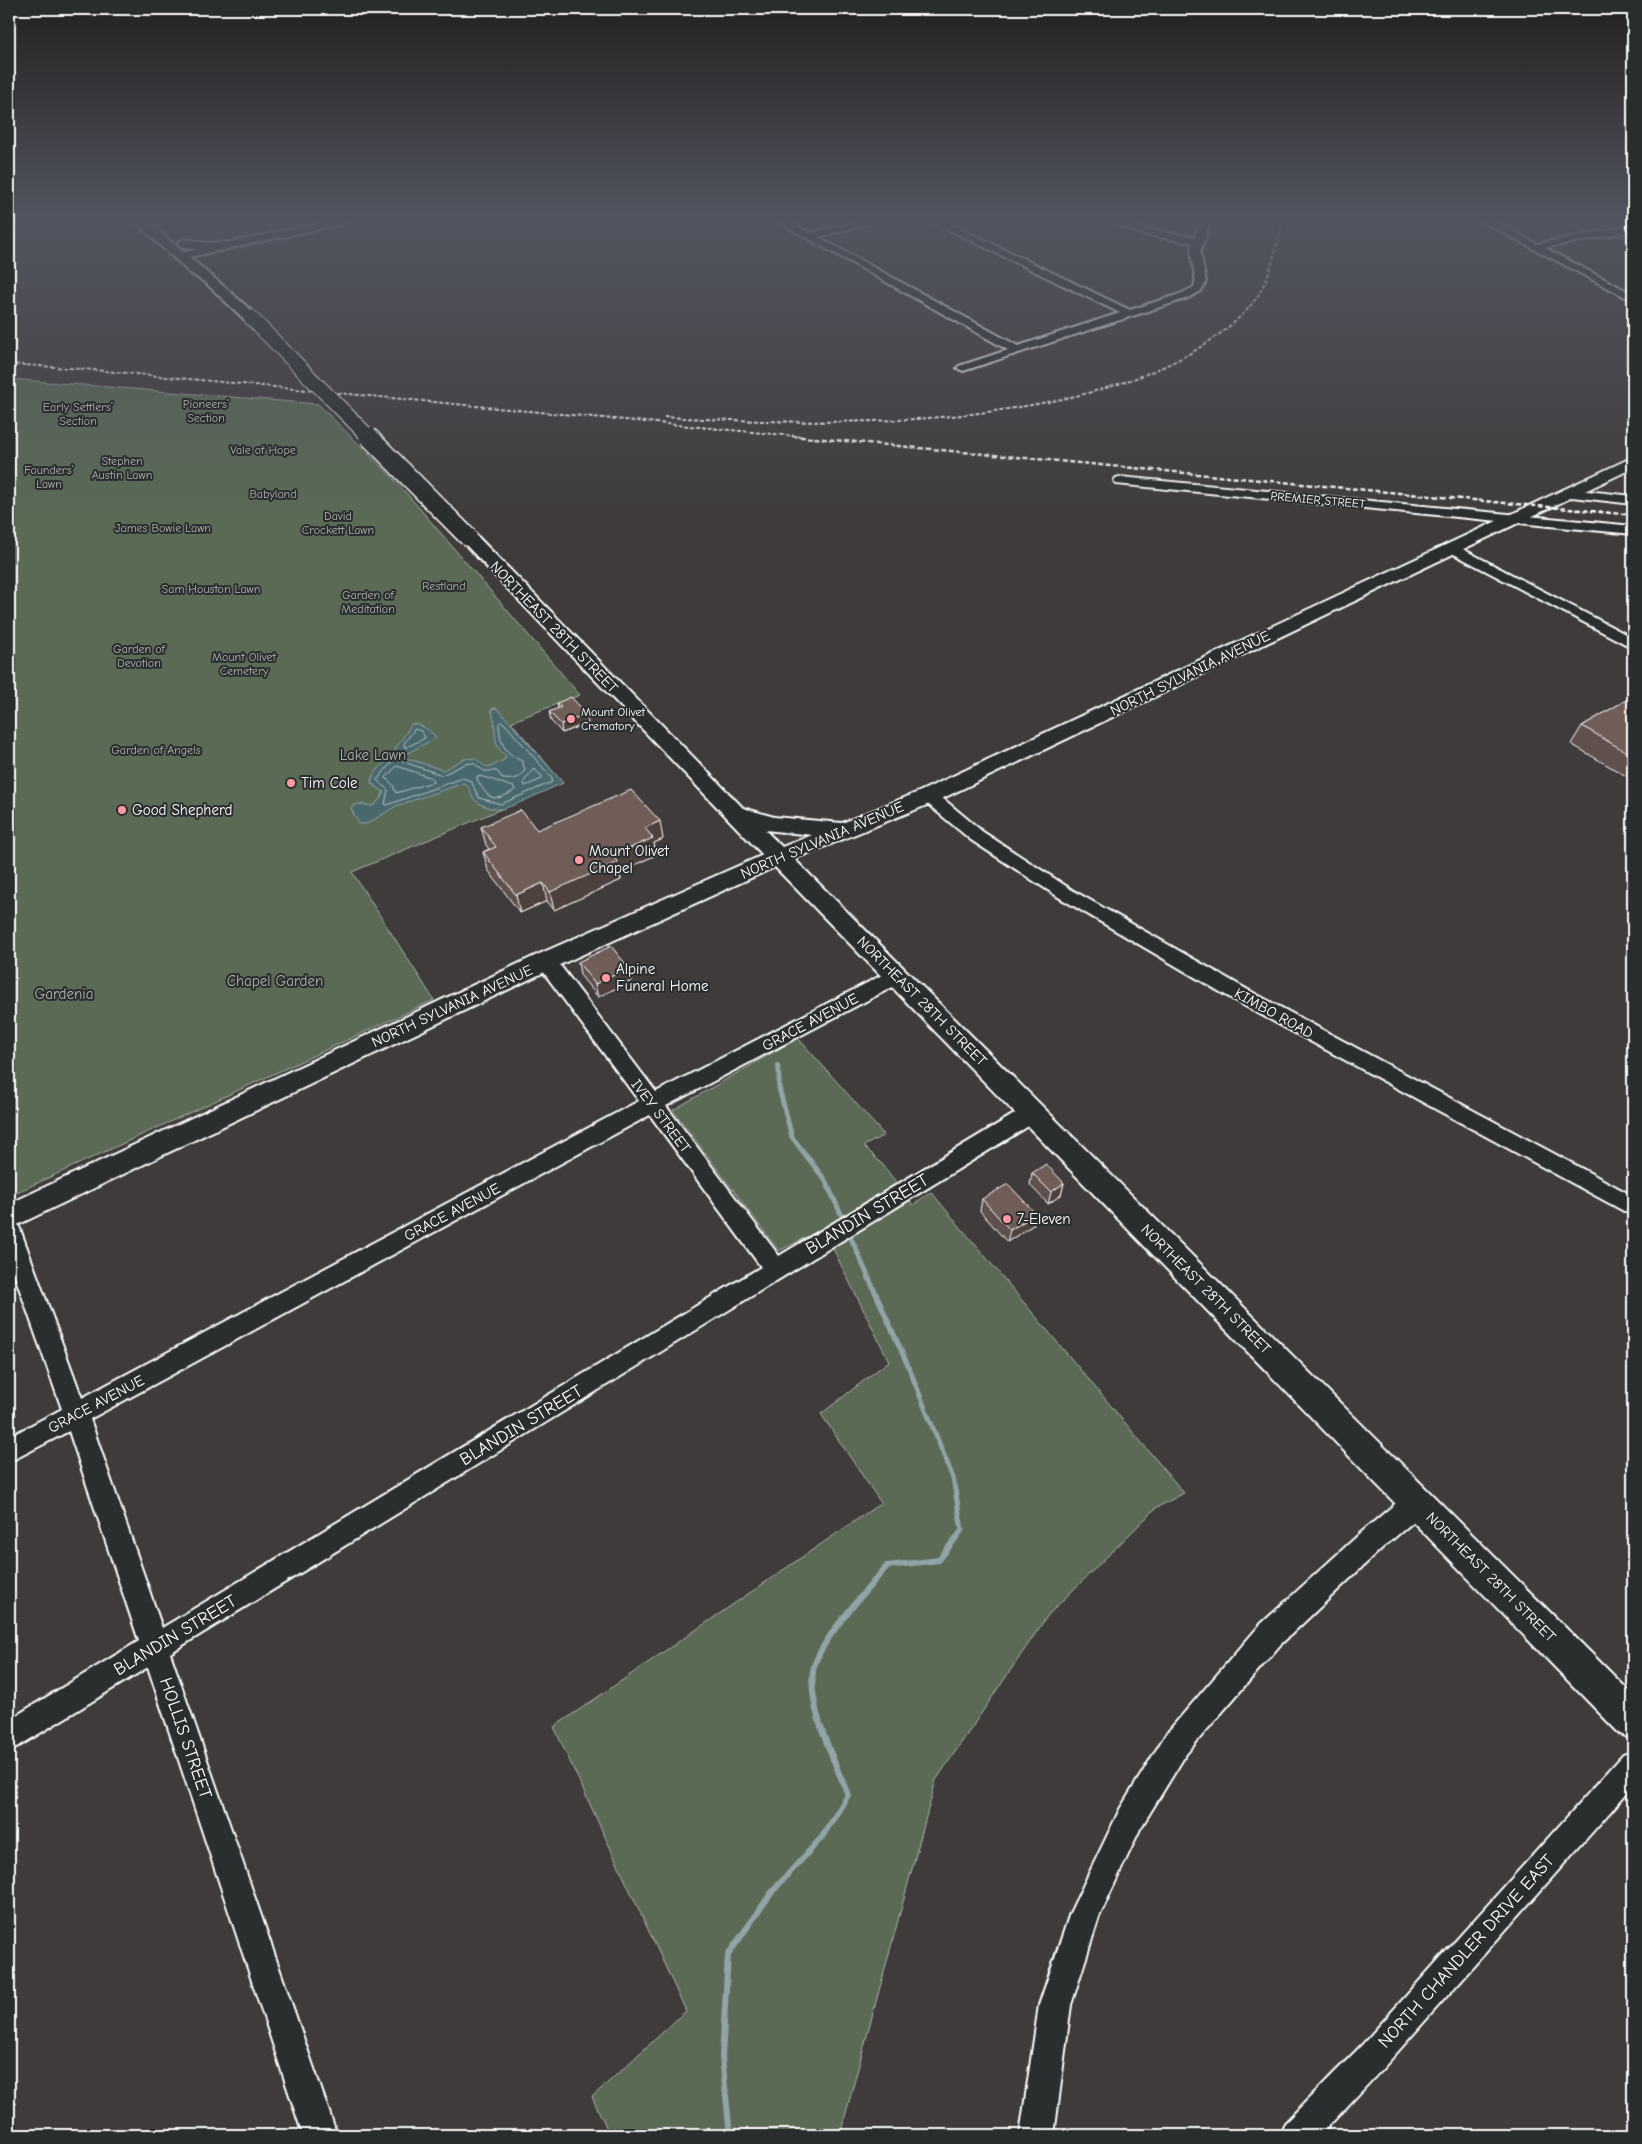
<svg xmlns="http://www.w3.org/2000/svg" width="1642" height="2144" viewBox="0 0 1642 2144" font-family="'Comic Neue',sans-serif">
	<style>
		.green { fill: #5a6a54; stroke: #acb4aa }
		.water { fill: #4a676e; stroke: #92a4a8 }
		.lines { fill: none; stroke-linecap: round; stroke-linejoin: round }
		.shore { stroke: #b7c2c5; stroke-width: 1 }
		.stream-far2 { stroke: #92a4a8; stroke-width: 4 }
		.stream-far1 { stroke: #92a4a8; stroke-width: 5 }
		.stream { stroke: #92a4a8; stroke-width: 6 }
		.minor-casing { stroke: #fff; stroke-width: 4 }
		.major-casing { stroke: #fff; stroke-width: 4 }
		.highway-casing { stroke: #fff; stroke-width: 3 }
		.minor { fill: #2a2d2e; fill-rule: evenodd }
		.major { fill: #2a2d2e; fill-rule: evenodd }
		.highway { fill: #2a2d2e; fill-rule: evenodd }
		.rail-far1 { stroke: #fff; stroke-width: 2; stroke-dasharray: 4 2; stroke-linecap: butt }
		.rail { stroke: #fff; stroke-width: 2.5; stroke-dasharray: 5 2.5; stroke-linecap: butt }
		.major-bridge-far1-casing { stroke: #fff; stroke-width: 16; stroke-linecap: butt }
		.major-bridge-casing { stroke: #fff; stroke-width: 21; stroke-linecap: butt }
		.major-bridge-far1 { stroke: #2a2d2e; stroke-width: 14 }
		.major-bridge { stroke: #2a2d2e; stroke-width: 18 }
		.wall { fill: #5f504d; stroke: #fff }
		.shaded-wall { fill: #4e413e; stroke: #fff }
		.building { fill: #6f5d59; stroke: #fff }
		.poi-dot { fill: #ff9aa2; stroke: #2a2d2e; stroke-width: 2 }
		.labels { text-anchor: middle; stroke-width: 4; stroke-linejoin: round; paint-order: stroke }
		.far-park-label { font-size: 12px; fill: #acb4aa; stroke: #2a2d2e }
		.far-street-label { font-size: 12px; fill: #fff; stroke: #2a2d2e }
		.far-poi-label { font-size: 12px; fill: #fff; stroke: #2a2d2e; text-anchor: start }
		.street-label { font-size: 15px; fill: #fff; stroke: #2a2d2e }
		.park-label { font-size: 15px; fill: #acb4aa; stroke: #2a2d2e }
		.poi-label { font-size: 15px; fill: #fff; stroke: #2a2d2e; text-anchor: start }
		.near-street-label { font-size: 18px; fill: #fff; stroke: #2a2d2e }
	</style>
	<rect width="100%" height="100%" fill="#3f3b3b"/>
	<filter id="ink" filterUnits="userSpaceOnUse"><feTurbulence type="fractalNoise" baseFrequency=".02" numOctaves="2"/><feDisplacementMap in="SourceGraphic" scale="10" xChannelSelector="R" yChannelSelector="G"/><feConvolveMatrix kernelMatrix="1 2 1 2 8 2 1 2 1" color-interpolation-filters="sRGB"/></filter>
	<g filter="url(#ink)">
		<g class="green">
			<polygon points="9,379 318,404 395,480 580,695 511,722 563,783 352,872 434,1000 9,1196"/>
			<polygon points="798,1038 884,1135 864,1146 883,1165 913,1205 931,1192 1184,1493 1156,1508 1048,1615 936,1780 840,2135 610,2135 592,2097 686,2011 554,1727 881,1503 821,1414 889,1361 835,1253 826,1227 779,1251 673,1110"/>
		</g>
		<path class="water" d="M494,708L498,709L563,783C546,790 518,805 502,809C494,810 482,806 476,801C469,796 472,788 464,783L396,806L367,824H359L351,809L353,806L359,804L373,806L380,799L384,792L371,783L373,775L392,754L412,724C421,723 430,732 437,737L408,753L405,756L406,758L443,770L464,759L475,758L485,766L490,767L504,760L506,756C489,744 499,726 491,710Z"/>
		<g class="lines">
			<g class="shore">
				<path d="M501,722L504,723L552,778V782L501,804L479,798L471,781L463,778L387,805L385,804L388,790L377,780L397,756L404,762L442,775L465,764L473,763L484,771H497L503,779C512,780 521,779 525,770L522,761C504,753 500,743 499,724Z"/>
				<polygon points="415,729 421,731 425,738 405,748 404,744"/>
				<polygon points="397,766 432,778 433,782 396,793 393,785 386,778"/>
				<polygon points="534,769 542,776 542,779 525,786 524,782"/>
				<path d="M478,776C492,778 501,784 514,787L515,790C493,804 488,799 477,779Z"/>
			</g>
			<polyline class="stream-far2" points="778,1065 779,1079"/>
			<g class="stream-far1">
				<polyline points="779,1078 779,1088 792,1137 825,1180 842,1216"/>
				<polyline points="851,1238 909,1368 953,1478 962,1530 951,1545"/>
			</g>
			<path class="stream" d="M730,2135L722,2057L728,1955L772,1892L822,1837L848,1795C834,1759 808,1710 813,1671C817,1643 868,1589 887,1566L939,1560L952,1543"/>
			<defs>
				<g id="minor">
					<polygon points="339,219 356,219 351,222 180,259 175,256 180,253"/>
					<path d="M773,219H784L810,233L867,219H881L880,221L818,237L1018,346L1120,313L931,221L930,219H941L1130,310L1180,294L1194,287C1199,274 1188,260 1192,243L1138,233L1107,221L1106,219H1118L1143,229L1194,237L1202,219H1211L1200,252L1206,282L1201,291L1188,298L963,371L957,368L959,366L1008,350Z"/>
					<polygon points="1477,219 1489,219 1537,244 1633,225 1633,231 1545,248 1633,294 1633,301"/>
					<polygon points="1120,477 1633,526 1633,534 1116,484 1114,481 1116,478"/>
					<polygon points="1568,489 1633,496 1633,504 1563,496 1562,493 1563,490"/>
					<polygon points="1453,544 1633,638 1633,648 1448,551 1446,548 1448,545"/>
					<polygon points="929,791 935,792 983,832 1072,890 1248,990 1633,1196 1633,1216 1234,1000 1060,898 971,840 923,800 921,796 923,792"/>
					<path d="M546,954L553,956L656,1092L890,971L897,969L904,971L906,976L904,981L666,1106L779,1256L1026,1107L1033,1105L1040,1107L1043,1113L1040,1119L170,1653L337,2135H303L148,1667L19,1746L9,1750V1720L139,1641L69,1431L9,1462V1437L62,1409L9,1259V1220L17,1222L20,1229L82,1398L639,1101L539,966L537,961L539,956ZM650,1115L761,1267L162,1628L90,1419Z"/>
					<polygon points="1417,1489 1426,1493 1430,1502 1426,1511 1381,1549 1280,1645 1186,1754 1140,1829 1099,1917 1071,2005 1054,2135 1020,2135 1039,2005 1070,1913 1120,1809 1166,1734 1260,1625 1363,1531 1408,1493"/>
					<polygon points="1633,1751 1633,1786 1384,2067 1320,2135 1280,2135 1285,2123 1362,2045 1623,1755"/>
				</g>
				<g id="major">
					<path d="M132,219H145C181,251 219,281 255,314L257,317L255,320H245L206,283L190,273Z"/>
					<path d="M184,239L207,243L226,242L232,246C223,256 192,249 180,246L178,243Z"/>
					<path d="M1633,457V468L937,801L794,859L1633,1695V1739L1620,1734L775,867L555,967L9,1229V1204L537,955L763,855L462,541L459,537L462,533L468,532L474,533L743,808L774,817L842,823L921,791ZM765,830L812,835L782,847Z"/>
				</g>
				<polygon id="highway" points="9,219 21,219 20,222 9,224"/>
			</defs>
			<use href="#minor" class="minor-casing"/>
			<use href="#major" class="major-casing"/>
			<use href="#highway" class="highway-casing"/>
			<use href="#minor" class="minor"/>
			<use href="#major" class="major"/>
			<use href="#highway" class="highway"/>
			<g class="rail-far1">
				<polyline points="1561,219 1584,230"/>
				<polyline points="9,364 83,369 805,437"/>
				<path d="M664,417C785,423 906,427 1026,406C1084,396 1142,381 1194,351C1217,337 1242,319 1257,297C1272,274 1276,245 1284,219"/>
			</g>
			<polyline class="rail" points="792,436 1633,515"/>
			<defs>
				<polyline id="major-bridge-far1" points="250,317 369,437"/>
				<polyline id="major-bridge" points="368,436 468,537"/>
			</defs>
			<use href="#major-bridge-far1" class="major-bridge-far1-casing"/>
			<use href="#major-bridge" class="major-bridge-casing"/>
			<use href="#major-bridge-far1" class="major-bridge-far1"/>
			<use href="#major-bridge" class="major-bridge"/>
		</g>
		<g class="wall">
			<polygon points="1633,696 1633,780 1571,744 1582,726"/>
			<polygon points="557,703 588,723 562,733 551,721 549,712 558,709"/>
			<polygon points="481,827 663,839 654,843 656,855 619,872 621,880 554,910 547,901 520,913 488,870 483,852 489,849 486,845"/>
			<polygon points="578,962 629,968 631,981 598,997 580,975"/>
			<polygon points="1032,1173 1064,1183 1061,1195 1048,1204 1030,1185"/>
			<polygon points="982,1199 1036,1214 1033,1225 1007,1242 980,1211"/>
		</g>
		<g class="shaded-wall">
			<polygon points="587,714 588,723 562,733 561,724"/>
			<polygon points="660,821 663,839 654,843 656,855 619,872 621,880 554,910 550,892 645,828"/>
			<polygon points="543,883 547,901 520,913 516,895"/>
			<polygon points="629,968 631,981 598,997 595,984"/>
			<polygon points="1064,1183 1061,1195 1048,1204 1051,1192"/>
			<polygon points="1036,1214 1033,1225 1007,1242 1010,1230"/>
		</g>
		<g class="building">
			<polygon points="1633,696 1633,756 1582,726"/>
			<polygon points="571,697 587,714 561,724 549,712 561,707 557,703"/>
			<polygon points="631,790 660,821 645,828 653,838 612,856 618,862 550,892 543,883 516,895 483,852 496,847 481,827 521,810 537,830"/>
			<polygon points="611,946 629,968 595,984 578,962"/>
			<polygon points="1046,1164 1064,1183 1051,1192 1032,1173"/>
			<polygon points="1008,1184 1036,1214 1010,1230 982,1199"/>
		</g>
	</g>
	<linearGradient id="sky" x2="0" y2="1"><stop stop-color="#232020"/><stop offset="0.42" stop-color="#525560"/><stop offset="1" stop-color="#525560" stop-opacity="0"/></linearGradient>
	<rect width="1642" height="519" fill="url(#sky)"/>
	<g class="poi-dot">
		<circle cx="571" cy="719" r="5"/>
		<circle cx="291" cy="783" r="5"/>
		<circle cx="122" cy="810" r="5"/>
		<circle cx="579" cy="860" r="5"/>
		<circle cx="606" cy="978" r="5"/>
		<circle cx="1007" cy="1219" r="5"/>
	</g>
	<g class="labels">
		<g class="far-park-label">
			<text x="206" y="408">Pioneers’<tspan x="206" dy="14">Section</tspan></text>
			<text x="78" y="411">Early Settlers’<tspan x="78" dy="14">Section</tspan></text>
			<text x="263" y="454">Vale of Hope</text>
			<text x="122" y="465">Stephen<tspan x="122" dy="14">Austin Lawn</tspan></text>
			<text x="49" y="474">Founders’<tspan x="49" dy="14">Lawn</tspan></text>
			<text x="273" y="498">Babyland</text>
			<text x="338" y="520">David<tspan x="338" dy="14">Crockett Lawn</tspan></text>
			<text x="163" y="532">James Bowie Lawn</text>
			<text x="444" y="590">Restland</text>
			<text x="211" y="593">Sam Houston Lawn</text>
			<text x="368" y="599">Garden of<tspan x="368" dy="14">Meditation</tspan></text>
			<text x="139" y="653">Garden of<tspan x="139" dy="14">Devotion</tspan></text>
			<text x="244" y="661">Mount Olivet<tspan x="244" dy="14">Cemetery</tspan></text>
			<text x="156" y="754">Garden of Angels</text>
		</g>
		<g class="far-street-label">
			<text transform="translate(1318 500) rotate(5)" y="4">PREMIER STREET</text>
		</g>
		<g class="far-poi-label">
			<text x="581" y="716">Mount Olivet<tspan x="581" dy="14">Crematory</tspan></text>
		</g>
		<g class="street-label">
			<text transform="translate(554 627) rotate(46)" y="5">NORTHEAST 28TH STREET</text>
			<text transform="translate(1190 673) rotate(-26)" y="5">NORTH SYLVANIA AVENUE</text>
			<text transform="translate(822 840) rotate(-23)" y="5">NORTH SYLVANIA AVENUE</text>
			<text transform="translate(922 1001) rotate(45)" y="5">NORTHEAST 28TH STREET</text>
			<text transform="translate(452 1006) rotate(-25)" y="5">NORTH SYLVANIA AVENUE</text>
			<text transform="translate(1274 1013) rotate(29)" y="5">KIMBO ROAD</text>
			<text transform="translate(810 1022) rotate(-28)" y="5">GRACE AVENUE</text>
			<text transform="translate(661 1116) rotate(53)" y="5">IVEY STREET</text>
			<text transform="translate(452 1212) rotate(-28)" y="5">GRACE AVENUE</text>
			<text transform="translate(1206 1289) rotate(45)" y="5">NORTHEAST 28TH STREET</text>
			<text transform="translate(96 1404) rotate(-28)" y="5">GRACE AVENUE</text>
			<text transform="translate(1491 1577) rotate(45)" y="5">NORTHEAST 28TH STREET</text>
		</g>
		<g class="park-label">
			<text x="373" y="760">Lake Lawn</text>
			<text x="275" y="986">Chapel Garden</text>
			<text x="64" y="999">Gardenia</text>
		</g>
		<g class="poi-label">
			<text x="301" y="788">Tim Cole</text>
			<text x="132" y="815">Good Shepherd</text>
			<text x="589" y="856">Mount Olivet<tspan x="589" dy="17">Chapel</tspan></text>
			<text x="616" y="974">Alpine<tspan x="616" dy="17">Funeral Home</tspan></text>
			<text x="1017" y="1224">7-Eleven</text>
		</g>
		<g class="near-street-label">
			<text transform="translate(867 1214) rotate(-31)" y="6">BLANDIN STREET</text>
			<text transform="translate(521 1425) rotate(-31)" y="6">BLANDIN STREET</text>
			<text transform="translate(175 1635) rotate(-31)" y="6">BLANDIN STREET</text>
			<text transform="translate(186 1738) rotate(71)" y="6">HOLLIS STREET</text>
			<text transform="translate(1466 1951) rotate(-48)" y="6">NORTH CHANDLER DRIVE EAST</text>
		</g>
	</g>
	<rect width="1642" height="2144" fill="none" stroke="#2a2d2e" stroke-width="30"/>
	<rect x="15" y="15" width="1612" height="2114" fill="none" stroke="#fff" stroke-width="2" filter="url(#ink)"/>
</svg>
